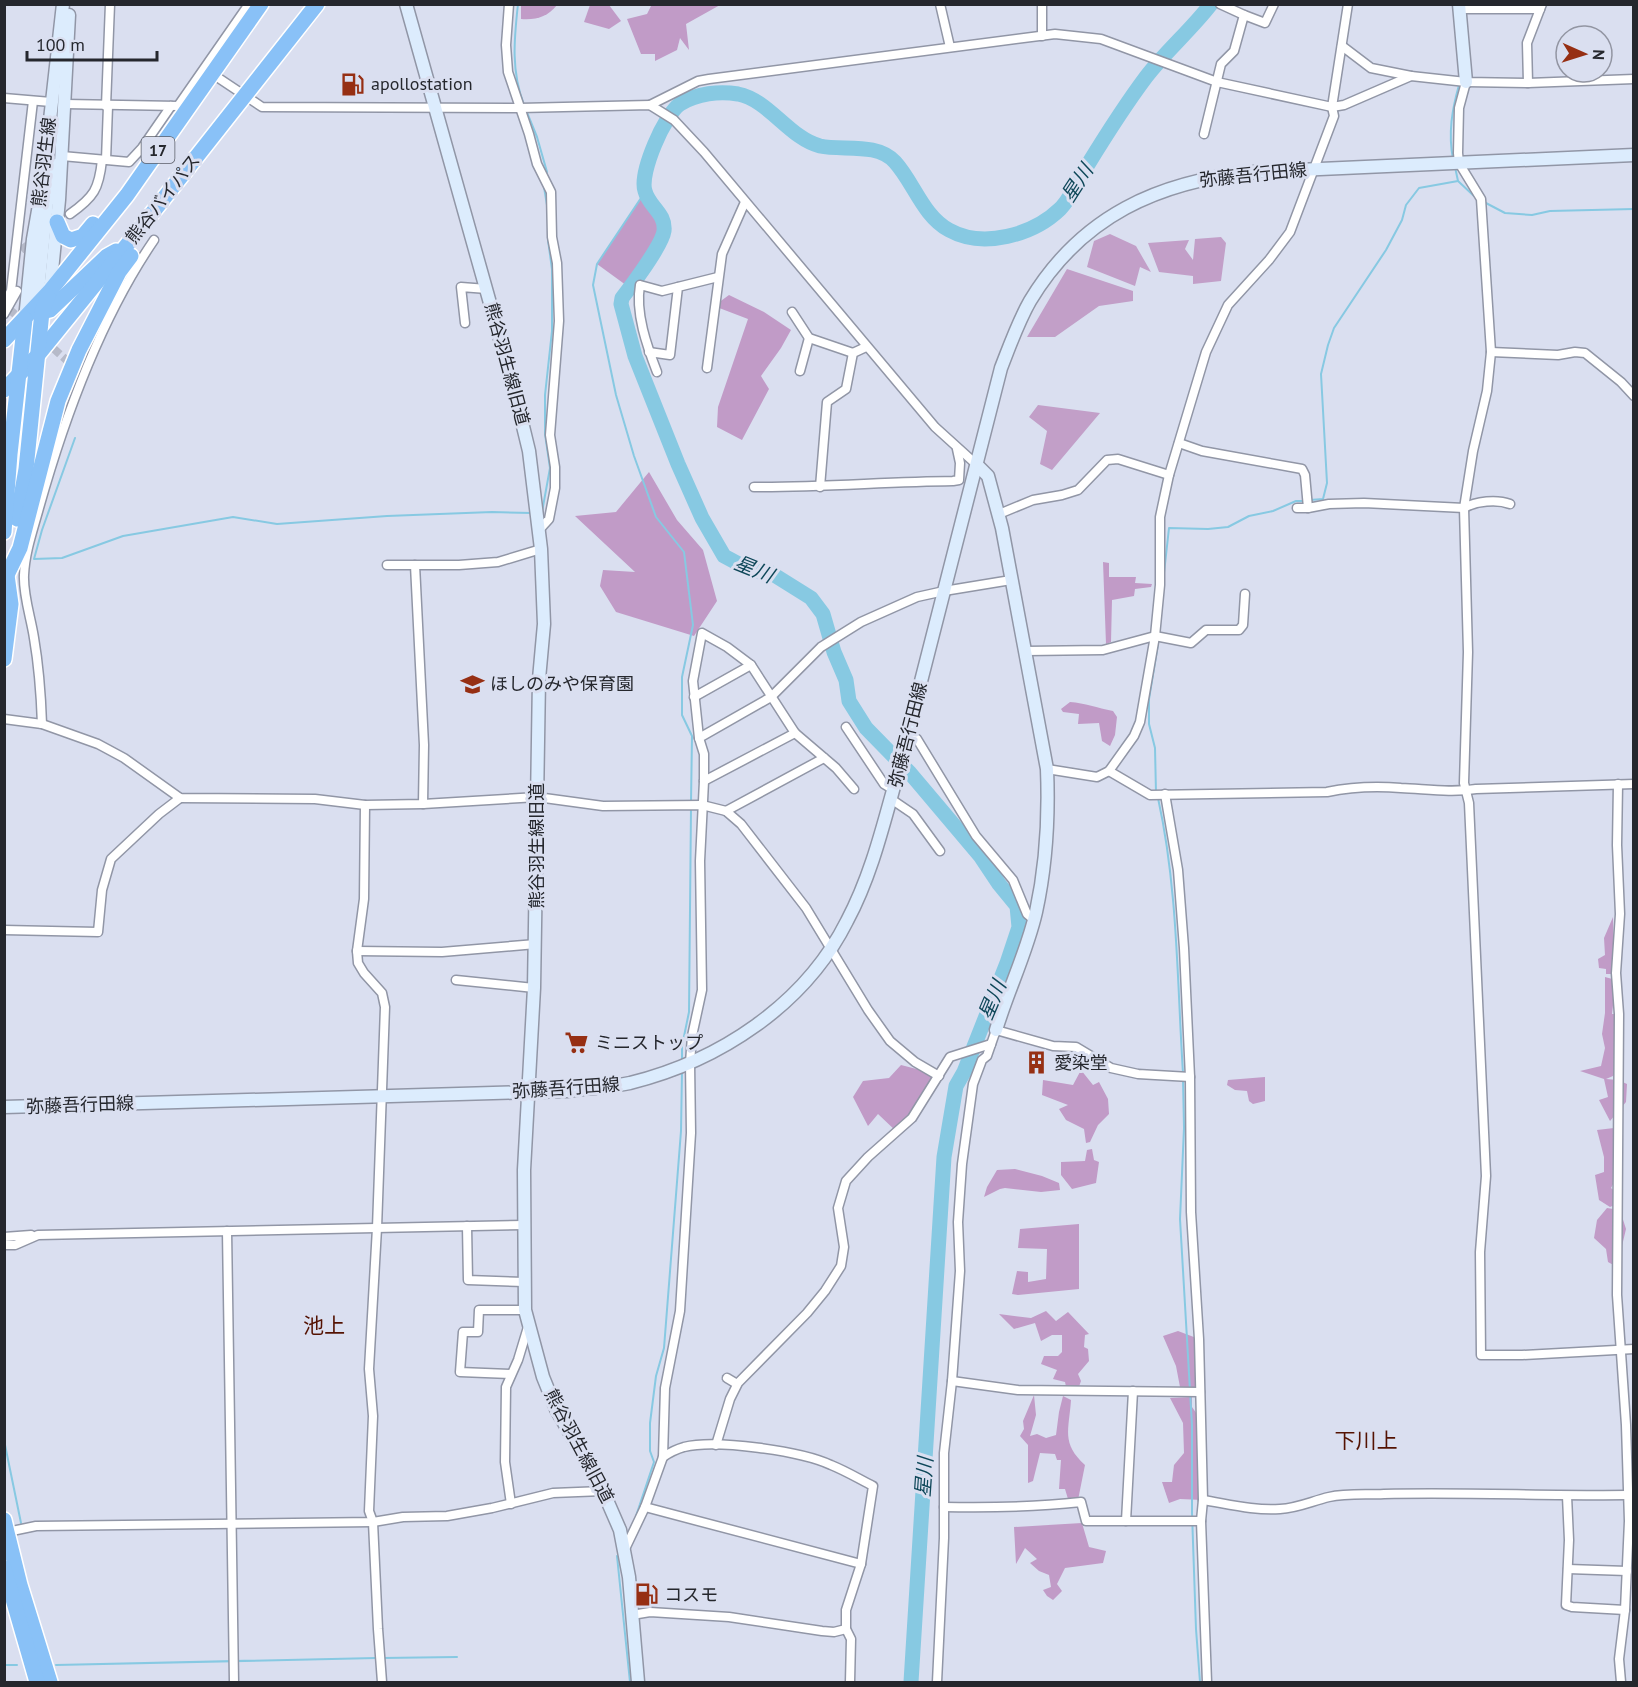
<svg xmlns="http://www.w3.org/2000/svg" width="1638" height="1687" viewBox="0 0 1638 1687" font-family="'PT Sans','Noto Sans JP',sans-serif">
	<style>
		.green { fill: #c29fc8 }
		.forest { fill: #c19bc7 }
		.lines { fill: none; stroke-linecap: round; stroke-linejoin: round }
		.stream { stroke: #87c9e2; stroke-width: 2 }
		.river { stroke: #87c9e2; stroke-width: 15 }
		.street-tunnel { stroke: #b6bac9; stroke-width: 8; stroke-dasharray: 8 4; stroke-linecap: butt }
		.street-casing { stroke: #9196a6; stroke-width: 11 }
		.secondary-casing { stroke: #9196a6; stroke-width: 15 }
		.highway-casing { stroke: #fff; stroke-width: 18 }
		.street { stroke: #fff; stroke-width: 8 }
		.secondary { stroke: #dcecfd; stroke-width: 12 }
		.highway { stroke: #89c1f7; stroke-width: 15 }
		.labels { text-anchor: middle; stroke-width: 6; stroke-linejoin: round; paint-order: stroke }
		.shield { fill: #dadff0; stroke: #5b5e68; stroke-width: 1.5 }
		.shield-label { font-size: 16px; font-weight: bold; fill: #25272d }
		.poi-label { font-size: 18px; fill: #25272d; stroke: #dadff0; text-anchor: start }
		.street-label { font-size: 18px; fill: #25272d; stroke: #dadff0 }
		.water-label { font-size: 20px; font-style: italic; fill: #0e4759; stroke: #dadff0 }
		.quarter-label { font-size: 21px; fill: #541202; stroke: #dadff0 }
	</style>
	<rect width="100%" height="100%" fill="#dadff0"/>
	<g class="green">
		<polygon points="1110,234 1136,246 1151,272 1140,267 1135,286 1087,267 1094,241"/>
		<polygon points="1221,237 1226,243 1221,281 1193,284 1193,276 1159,272 1148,243 1189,240 1185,249 1193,260 1195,239"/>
		<polygon points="1067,269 1133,291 1133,301 1099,306 1055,337 1027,337"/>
		<polygon points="1038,405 1100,413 1052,470 1040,464 1047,431 1029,417"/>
	</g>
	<g class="forest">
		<polygon points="652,4 720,4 720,5 686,24 689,50 680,38 677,50 655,61 655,54 641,54 627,19 647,14"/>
		<path d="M521,5V4L557,5C547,17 537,20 521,19Z"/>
		<polygon points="592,5 609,5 621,21 609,29 584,22 590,5"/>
		<polygon points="645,192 664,220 663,234 630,288 597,264"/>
		<polygon points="729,295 764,312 791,330 781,348 761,376 769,389 742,440 717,427 718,407 748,319 714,306"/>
		<polygon points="649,472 677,520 703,550 717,601 694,636 616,612 600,586 603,570 635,572 575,516 616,512"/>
		<polygon points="1103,562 1109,563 1109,577 1136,577 1135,583 1152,584 1151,587 1135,589 1134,596 1112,600 1111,642 1106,644"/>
		<path d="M1070,702C1085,703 1097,708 1113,711L1117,717L1115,735L1110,746L1102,741L1099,723L1078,724L1079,714L1063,712L1061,709Z"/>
		<polygon points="1613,917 1614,963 1612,974 1606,974 1606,969 1599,968 1598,959 1605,955 1604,938"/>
		<polygon points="1605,977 1616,980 1612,1014 1619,1014 1618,1068 1613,1076 1606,1079 1618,1080 1627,1084 1626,1102 1610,1121 1599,1100 1608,1097 1604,1079 1580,1071 1601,1066 1605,1048 1602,1034 1605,1013"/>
		<polygon points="901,1065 936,1074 929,1092 897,1132 878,1114 868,1126 853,1097 863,1081 889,1078"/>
		<polygon points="1081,1070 1093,1085 1099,1082 1108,1099 1109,1114 1098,1125 1090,1142 1086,1143 1084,1129 1066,1120 1059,1109 1068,1105 1042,1095 1043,1080 1073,1085"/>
		<polygon points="1265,1077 1265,1101 1253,1104 1249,1101 1247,1091 1235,1090 1227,1085 1228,1080"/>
		<polygon points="1614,1128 1618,1175 1611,1188 1618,1194 1617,1204 1610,1207 1599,1200 1595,1175 1604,1172 1604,1157 1597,1130"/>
		<polygon points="1092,1149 1094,1160 1099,1162 1096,1183 1072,1189 1061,1175 1061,1162 1085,1161 1087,1150"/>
		<polygon points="1015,1169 1042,1176 1059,1183 1060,1190 1041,1192 1005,1188 1000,1189 984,1197 987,1187 997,1170"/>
		<polygon points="1607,1208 1620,1210 1626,1229 1617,1267 1608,1262 1606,1249 1594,1238 1597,1220"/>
		<polygon points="1079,1224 1079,1289 1018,1295 1012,1294 1017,1271 1028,1272 1028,1282 1046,1279 1047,1249 1018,1248 1020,1229"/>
		<polygon points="1046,1311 1056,1321 1068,1312 1089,1334 1085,1335 1084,1347 1088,1349 1089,1361 1078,1374 1081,1381 1076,1395 1067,1391 1065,1382 1053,1379 1057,1370 1041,1364 1044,1356 1058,1356 1062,1352 1062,1335 1052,1335 1041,1341 1035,1323 1014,1329 999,1314 1031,1318"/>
		<polygon points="1178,1331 1199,1339 1200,1381 1192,1390 1180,1387 1176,1366 1163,1336"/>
		<path d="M1034,1395L1036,1415L1030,1436L1037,1434L1046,1438L1056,1435L1059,1412L1063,1396L1071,1400C1069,1430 1061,1443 1085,1465L1078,1500L1068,1499L1065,1489H1059L1061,1460H1057L1055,1454L1040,1453L1033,1481L1028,1483V1445L1020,1436L1024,1429L1023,1421Z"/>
		<polygon points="1192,1397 1192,1407 1199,1417 1203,1500 1180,1499 1169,1503 1162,1482 1172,1482 1174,1465 1184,1453 1183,1423 1170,1398"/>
		<polygon points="1082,1523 1089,1547 1106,1551 1103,1563 1065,1568 1057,1584 1062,1591 1053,1600 1047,1596 1043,1590 1051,1587 1049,1575 1039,1571 1030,1563 1037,1559 1025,1548 1016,1564 1014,1527"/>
	</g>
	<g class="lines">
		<g class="stream">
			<path d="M518,4C514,40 511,71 524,105"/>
			<polyline points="526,110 537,137 547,172 543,173"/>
			<path d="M1453,159C1448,133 1452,110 1459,85"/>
			<polyline points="1455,167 1458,181 1474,196"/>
			<polyline points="544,187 547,205"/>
			<polyline points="645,192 597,264 593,285 616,395 634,456 656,517 684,552 693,625 682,677 682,715 692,736 691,802"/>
			<polyline points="1484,202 1505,213 1532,215 1550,211 1634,209"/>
			<polyline points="75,438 42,530 34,559 62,558 123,536 233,517 277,524 387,516 492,512 531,513"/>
			<polyline points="1310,500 1323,499 1327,483 1321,374 1328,345 1334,328 1386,250 1402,220 1406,205 1419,188 1458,181"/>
			<polyline points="542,512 550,468 545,434 545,395 552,331 552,269 548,240"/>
			<polyline points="1164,573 1169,528 1208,529 1228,527 1249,516 1273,511 1296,501 1305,501"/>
			<polyline points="1156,793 1155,748 1149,724 1149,699 1158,644"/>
			<path d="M1158,798C1178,889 1177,982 1183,1073"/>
			<polyline points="682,1062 682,1046 689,1012 691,808"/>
			<polyline points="1183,1079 1184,1128 1180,1219 1192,1425 1192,1513 1196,1629 1200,1682"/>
			<polyline points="4,1440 21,1523"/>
			<polyline points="636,1516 654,1462 650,1451 650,1423 656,1376 664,1348 681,1131 682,1071"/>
			<polyline points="617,1556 630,1682"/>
			<polyline points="382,1658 457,1657"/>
			<polyline points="4,1665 17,1665"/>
			<polyline points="56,1665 376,1658"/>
		</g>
		<path class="river" d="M911,1682L944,1157L956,1086L964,1072L1007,963L1019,927L1017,906L999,884L981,857L910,773L866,728L849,701L846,680L834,652L823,614L811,598L771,573L752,571L724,556L702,518L678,464L635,356L621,304L622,298C632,285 662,245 664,231C666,213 649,207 645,191C639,173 665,114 680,104C697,93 720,91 738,94C769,100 789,138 820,146C843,151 877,142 895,162C914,183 923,216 949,230C983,249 1033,235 1060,209C1071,198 1079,179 1087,166C1106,135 1125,105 1146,77C1166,51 1191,30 1211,4"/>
		<g class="street-tunnel">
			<polyline points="21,250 35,240"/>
			<polyline points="9,309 81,373"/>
		</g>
		<defs>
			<g id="street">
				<polyline points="509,4 506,45 508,72 529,134 537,164 551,192 552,237 557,263 559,321 550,435 555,467 555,488 549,519 539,530"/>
				<polyline points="940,4 950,47"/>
				<polyline points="1042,4 1042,36"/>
				<polyline points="1220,4 1244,15"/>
				<polyline points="1459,9 1540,9"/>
				<polyline points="1342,46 1371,68 1411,76"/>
				<polyline points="211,73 262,107 520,108 650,105 674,120 704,152 935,427 977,465"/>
				<polyline points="1466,82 1459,108 1458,153 1459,163 1481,199 1491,352 1487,391 1473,451 1464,508 1468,652 1464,783 1469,803 1486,1176 1480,1252 1481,1355 1522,1355 1634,1349"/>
				<polyline points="1528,83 1527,43 1542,4"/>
				<polyline points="4,98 51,102"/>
				<polyline points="65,104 178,106 249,4"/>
				<polyline points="650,105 698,81 709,79 1055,34 1101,39 1217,82 1332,107 1344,105 1411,76 1466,82 1528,83 1634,79"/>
				<polyline points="106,106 110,4"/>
				<polyline points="1204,134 1221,64 1234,51 1244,15 1265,23 1274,4"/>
				<polyline points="62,156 129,162 142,148 171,106"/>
				<polyline points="106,160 108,106"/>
				<path d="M70,214C94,197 99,189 102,160"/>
				<polyline points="4,303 11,291 33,101"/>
				<polyline points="792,312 809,338 853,353"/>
				<polyline points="4,314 17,291"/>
				<polyline points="465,323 461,287 487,289"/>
				<polyline points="649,352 670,355 678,287 718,277"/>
				<polyline points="1491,352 1558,355 1575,352 1585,353 1621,382 1634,396"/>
				<polyline points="707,368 722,254 745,202"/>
				<polyline points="800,371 809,338"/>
				<path d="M657,372C647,346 635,313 640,285L662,291L678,287"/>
				<polyline points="1179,443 1202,451 1302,469 1305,475 1308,508"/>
				<path d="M754,487C821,487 886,482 953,481L959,480L960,463L957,449"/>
				<polyline points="820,487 827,402 846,389 853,353 866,347"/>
				<path d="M1297,508H1308L1329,504L1364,503L1464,508C1476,501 1497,499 1510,504"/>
				<polyline points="999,514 1033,500 1062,495 1078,490 1107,460 1118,459 1169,475"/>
				<polyline points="387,565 415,565"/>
				<polyline points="1026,651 1103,650 1155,636 1191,643 1206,630 1239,630 1243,625 1245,594"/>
				<polyline points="694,697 751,665"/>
				<polyline points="4,719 42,724 98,744 124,758 180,798 315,799 365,805 423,804 537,797 603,806 702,805 726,811 741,824 806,908 868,1010 890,1041 915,1062 939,1076"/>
				<path d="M42,724C41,695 39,667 34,638C31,618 23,595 24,575C25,552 33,530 39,508C64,419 102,316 154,240"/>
				<polyline points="846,727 884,784 894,790"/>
				<polyline points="795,733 836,768 854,789"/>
				<polyline points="908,734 917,739 976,836 1013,880 1027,914 1034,920"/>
				<polyline points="699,738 693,681 702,633 727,647 751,665 795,733 704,781"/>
				<polyline points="1047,769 1097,777 1109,771 1134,736 1140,722 1155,636 1160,585 1160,517 1169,475 1206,352 1228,305 1269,260 1290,232 1334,116 1332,107 1348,4"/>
				<path d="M1109,771L1150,795L1327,792C1351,787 1376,786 1401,788C1426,789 1451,793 1476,789L1634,784"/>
				<polyline points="1618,784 1617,845 1620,914 1616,973 1619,1014 1617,1295 1626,1425 1629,1521 1625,1610 1619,1659 1621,1682"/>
				<polyline points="1165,794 1178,870 1184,948 1190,1077 1191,1212 1199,1339 1203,1500 1201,1521 1207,1682"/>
				<polyline points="891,799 913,814 940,851"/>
				<polyline points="423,804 424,745 415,565 459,565 498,562 541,549"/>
				<polyline points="365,805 364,899 357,951 358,963 364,973 382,993 385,1007 377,1228 369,1369 373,1416 369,1511 373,1522 378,1629 382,1682"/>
				<polyline points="726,811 824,758"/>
				<polyline points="4,930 98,932 102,890 111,859 159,814 180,798"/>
				<polyline points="357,951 442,952 536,944"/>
				<polyline points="456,980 534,988"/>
				<polyline points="467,1226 468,1280 524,1282"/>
				<polyline points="227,1231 234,1682"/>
				<polyline points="4,1237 31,1235"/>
				<polyline points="4,1245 15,1245 38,1235 524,1225"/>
				<polyline points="511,1374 460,1372 463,1332 478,1332 479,1310 525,1310"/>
				<polyline points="727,1378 737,1384"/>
				<polyline points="952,1381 1018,1390 1200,1392"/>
				<polyline points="716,1445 730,1399 738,1383 807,1313 825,1291 841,1266 844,1247 838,1208 846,1181 868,1157 912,1118 950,1057 991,1044"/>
				<path d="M663,1457C669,1453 677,1449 684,1447C716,1439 801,1451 831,1465C846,1471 859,1479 873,1486L861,1564L846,1610V1629L851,1639L850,1682"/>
				<polyline points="1567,1496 1569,1540 1566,1605 1572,1607 1625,1610"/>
				<path d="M1203,1500C1228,1504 1255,1511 1280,1509C1298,1508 1312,1501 1329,1497C1346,1493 1366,1495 1384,1494C1465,1492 1546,1496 1627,1495"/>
				<polyline points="511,1504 505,1462 506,1387 518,1360 528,1327"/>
				<polyline points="645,1507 861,1564"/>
				<path d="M944,1507C989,1508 1035,1507 1081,1502L1086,1521H1201"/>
				<polyline points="1126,1521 1133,1391"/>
				<polyline points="7,1532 36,1526 373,1522 403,1517 447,1516 492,1508 553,1493 603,1491"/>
				<polyline points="625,1549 645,1507 663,1457 665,1388 680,1311 691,1133 690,1063 692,1036 702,990 700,861 704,781 704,754 699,738 771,697 821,647 861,622 917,597 944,591 1011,580"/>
				<polyline points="1568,1569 1627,1571"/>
				<polyline points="632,1615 650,1612 729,1617 822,1631 834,1632 846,1629"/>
				<polyline points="937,1682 944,1538 944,1453 952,1381 960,1271 958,1222 962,1164 973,1084 982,1060 987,1056 996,1030 1053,1046 1076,1047 1111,1068 1138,1074 1190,1077"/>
			</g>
			<g id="secondary">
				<polyline points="406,4 513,385 529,451 541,549 544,624 539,679 534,988 524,1170 525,1310 543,1377 556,1409 603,1491 620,1530 629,1577 638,1682"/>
				<polyline points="1459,4 1466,82"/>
				<polyline points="50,291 59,200 69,15"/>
				<polyline points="36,311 47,203 56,165"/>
				<polyline points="25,319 33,239 43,182 63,4"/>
				<path d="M977,465L988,476L1002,528L1047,769C1049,817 1046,866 1036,912C1027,952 1008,990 996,1030"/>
				<path d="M4,1107L566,1091C587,1089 609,1087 630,1083C719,1061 805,1005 847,921C870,878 882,830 895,783L1001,368C1010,345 1018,322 1030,301C1081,216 1159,181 1254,172L1634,155"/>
			</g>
			<g id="highway">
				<polyline points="57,222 63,236 71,240 83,236 93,224"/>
				<polyline points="42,312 50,310 107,256 116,251"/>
				<polyline points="4,340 50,291 127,195 261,4"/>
				<polyline points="4,390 37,356 127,245 317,4"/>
				<polyline points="17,519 26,469 42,312 48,296"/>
				<polyline points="4,532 10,454 25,319"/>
				<polyline points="7,575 20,548 58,401 79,350 119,272 131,256"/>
				<polyline points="4,659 11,604 7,575"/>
				<polyline points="4,1520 20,1585 50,1682"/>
				<polyline points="4,1568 37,1682"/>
			</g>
		</defs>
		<use href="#street" class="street-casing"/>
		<use href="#secondary" class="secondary-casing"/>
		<use href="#highway" class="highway-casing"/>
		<use href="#street" class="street"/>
		<use href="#secondary" class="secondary"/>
		<use href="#highway" class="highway"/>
	</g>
	<defs>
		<symbol id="fuel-bare" viewBox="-9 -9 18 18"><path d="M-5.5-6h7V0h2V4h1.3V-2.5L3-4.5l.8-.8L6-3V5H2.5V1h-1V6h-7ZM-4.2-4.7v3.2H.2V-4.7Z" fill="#962f13" stroke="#dadff0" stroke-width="2.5" paint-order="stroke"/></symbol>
		<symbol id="school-bare" viewBox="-9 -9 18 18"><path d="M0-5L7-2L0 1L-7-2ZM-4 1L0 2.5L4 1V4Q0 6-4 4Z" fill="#962f13" stroke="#dadff0" stroke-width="2.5" paint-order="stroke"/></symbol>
		<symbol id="supermarket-bare" viewBox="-9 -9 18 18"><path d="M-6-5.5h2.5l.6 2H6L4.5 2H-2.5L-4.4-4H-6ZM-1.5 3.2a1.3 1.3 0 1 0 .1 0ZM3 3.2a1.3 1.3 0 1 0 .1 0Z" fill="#962f13" stroke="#dadff0" stroke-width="2.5" paint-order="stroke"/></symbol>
		<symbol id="building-bare" viewBox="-9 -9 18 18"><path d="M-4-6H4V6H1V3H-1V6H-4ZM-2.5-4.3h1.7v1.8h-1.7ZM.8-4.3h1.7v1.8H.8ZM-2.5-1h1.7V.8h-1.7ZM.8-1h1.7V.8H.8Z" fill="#962f13" stroke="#dadff0" stroke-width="2.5" paint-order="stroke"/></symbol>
	</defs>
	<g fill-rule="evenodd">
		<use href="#fuel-bare" x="336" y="68" width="33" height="33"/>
		<use href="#school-bare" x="456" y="668" width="33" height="33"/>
		<use href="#supermarket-bare" x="560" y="1026" width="33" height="33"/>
		<use href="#building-bare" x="1020" y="1046" width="33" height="33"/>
		<use href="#fuel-bare" x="630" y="1578" width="33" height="33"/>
	</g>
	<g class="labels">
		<rect class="shield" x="141.5" y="137" width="33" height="26" rx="4.5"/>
		<g class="shield-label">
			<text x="158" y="156">17</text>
		</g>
		<g class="poi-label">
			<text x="371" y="90">apollostation</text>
			<text x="490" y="690">ほしのみや保育園</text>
			<text x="595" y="1049">ミニストップ</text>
			<text x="1054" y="1069">愛染堂</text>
			<text x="664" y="1601">コスモ</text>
		</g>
		<g class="street-label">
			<text transform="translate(44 162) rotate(-83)" y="6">熊谷羽生線</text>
			<text transform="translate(1253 175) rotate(-6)" y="6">弥藤吾行田線</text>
			<text transform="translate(163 199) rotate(-52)" y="6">熊谷バイパス</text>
			<text transform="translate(507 364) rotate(75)" y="6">熊谷羽生線旧道</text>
			<text transform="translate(908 735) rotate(-76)" y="6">弥藤吾行田線</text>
			<text transform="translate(537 846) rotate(-90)" y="6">熊谷羽生線旧道</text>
			<text transform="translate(566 1088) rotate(-4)" y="6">弥藤吾行田線</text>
			<text transform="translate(80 1105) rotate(-2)" y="6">弥藤吾行田線</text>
			<text transform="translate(579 1446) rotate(62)" y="6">熊谷羽生線旧道</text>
		</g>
		<g class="water-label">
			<text transform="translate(1077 183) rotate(-57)" y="7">星川</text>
			<text transform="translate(754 569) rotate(22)" y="7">星川</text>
			<text transform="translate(992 1000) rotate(-67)" y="7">星川</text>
			<text transform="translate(924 1477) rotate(-86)" y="7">星川</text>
		</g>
		<g class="quarter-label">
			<text x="324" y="1333">池上</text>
			<text x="1366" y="1448">下川上</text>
		</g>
	</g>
	<rect width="1638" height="1687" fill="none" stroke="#25272d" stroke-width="12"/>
	<g transform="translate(1584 54) rotate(93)"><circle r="28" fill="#dadff0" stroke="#9295a2" stroke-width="1.5"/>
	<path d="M0-4.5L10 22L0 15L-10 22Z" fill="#962f13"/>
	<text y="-9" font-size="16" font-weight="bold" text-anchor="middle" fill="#25272d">N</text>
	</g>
	<path d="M27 51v9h130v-9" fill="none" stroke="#25272d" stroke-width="3"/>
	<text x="36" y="51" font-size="18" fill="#25272d" stroke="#dadff0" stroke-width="4.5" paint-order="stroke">100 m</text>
</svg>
